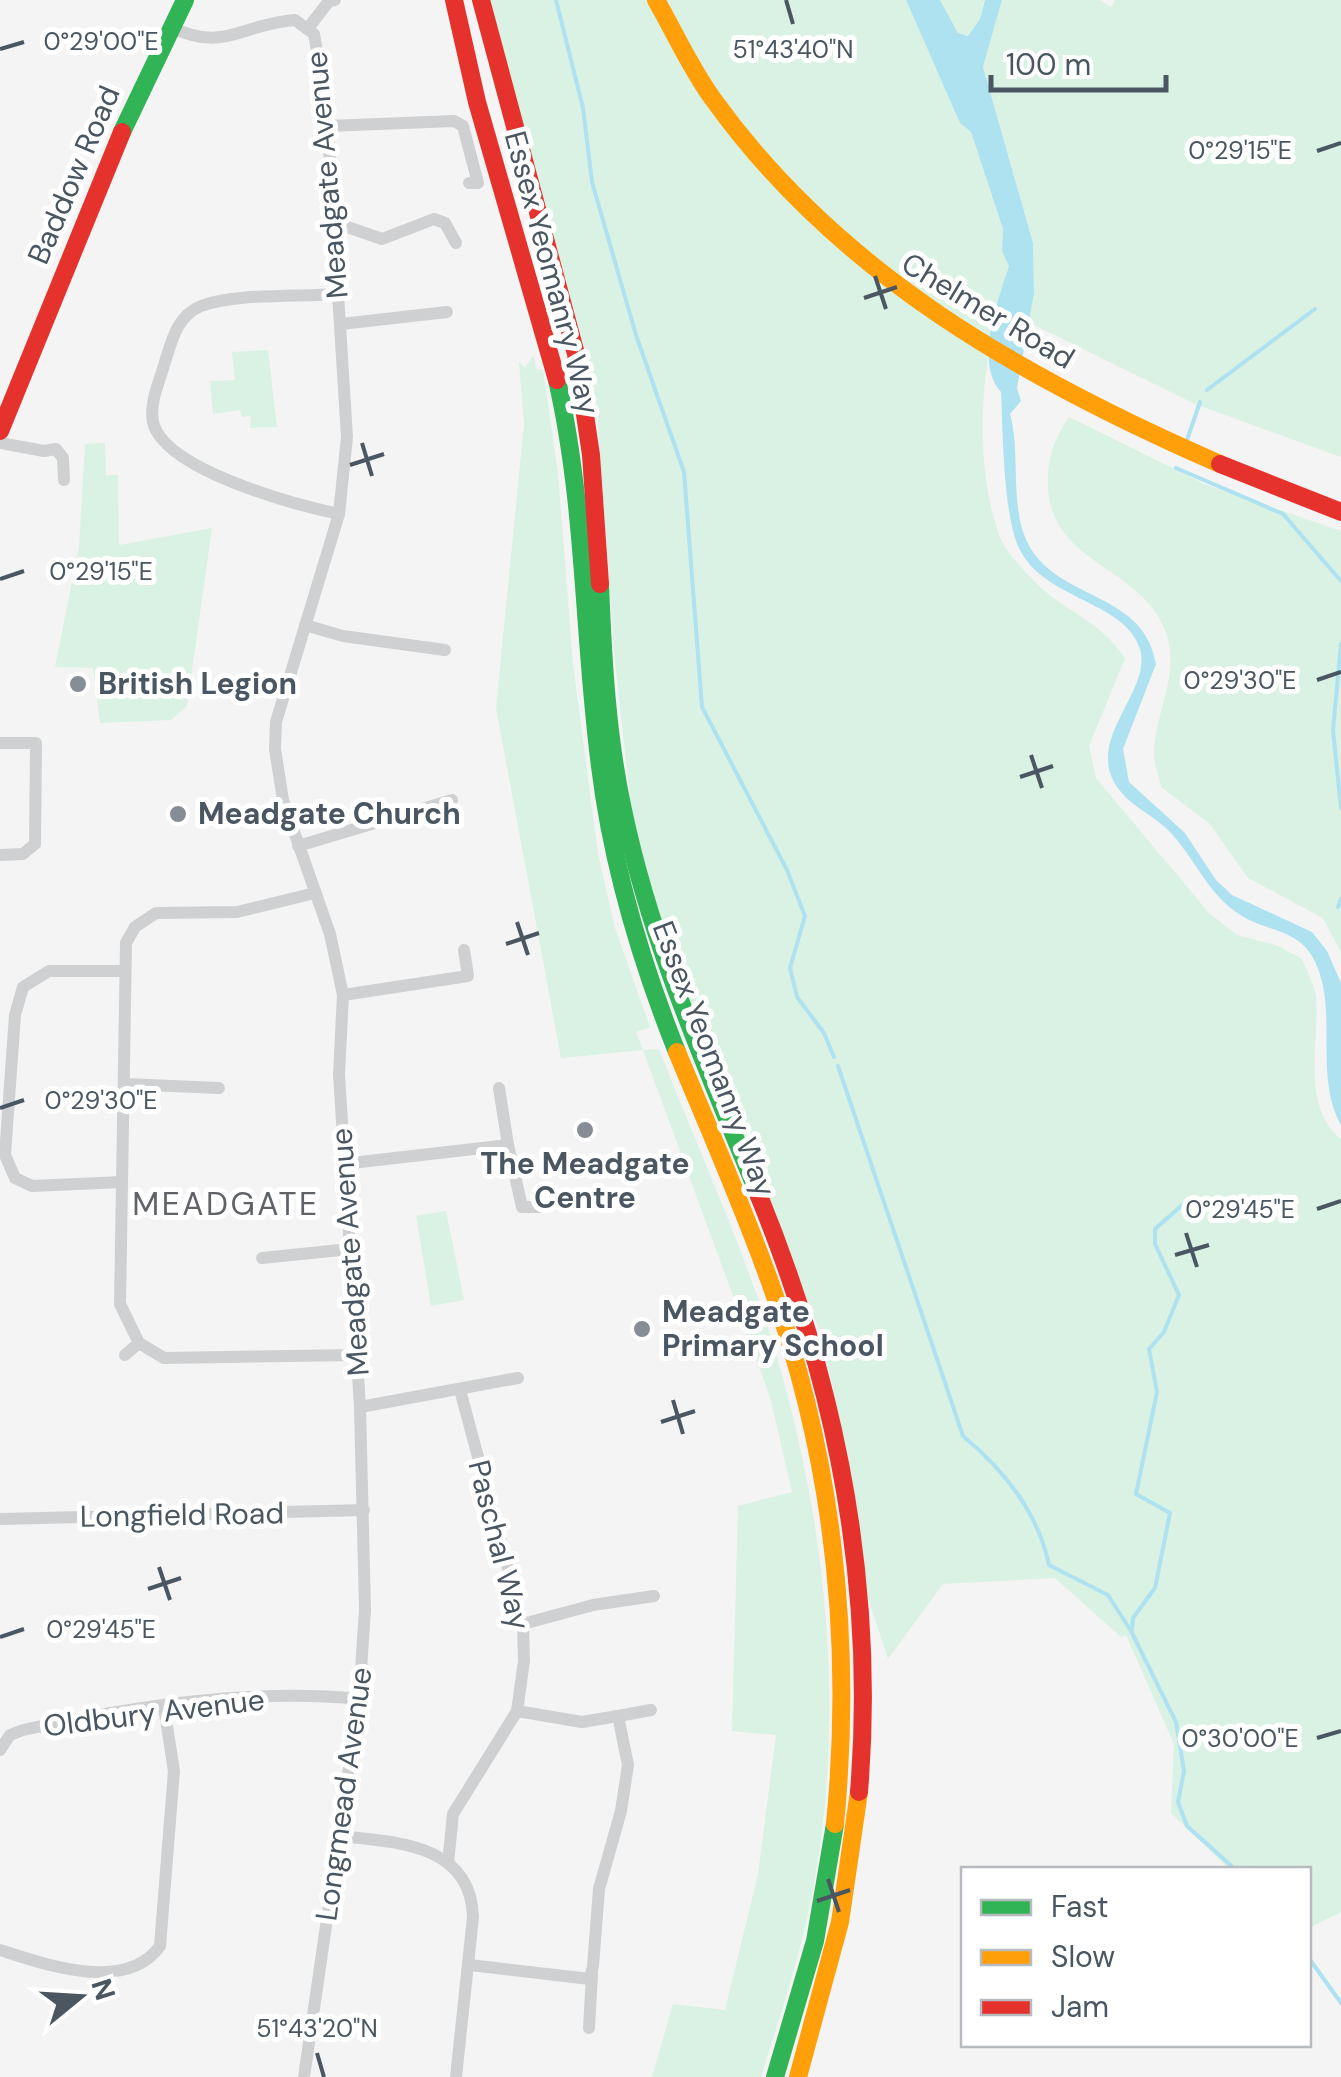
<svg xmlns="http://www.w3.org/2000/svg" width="1341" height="2077" viewBox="0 0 1341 2077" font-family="'DM Sans',sans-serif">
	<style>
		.green { fill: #d9f2e3 }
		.water { fill: #aee2f0 }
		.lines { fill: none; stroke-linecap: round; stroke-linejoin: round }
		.stream { stroke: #aee2f0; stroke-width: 4 }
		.street { stroke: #ced0d2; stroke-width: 12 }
		.fast { stroke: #30b455; stroke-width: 18 }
		.slow { stroke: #ff9f0a; stroke-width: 18 }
		.jam { stroke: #e5322d; stroke-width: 18 }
		.ticks { fill: none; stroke: #4a5661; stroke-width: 4 }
		.poi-dot { fill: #868d94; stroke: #fff; stroke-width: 4 }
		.labels { text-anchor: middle; stroke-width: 10; stroke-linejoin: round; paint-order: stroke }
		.street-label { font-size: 30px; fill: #4a5661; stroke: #fff }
		.poi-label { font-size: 30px; font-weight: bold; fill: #4a5661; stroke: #fff; text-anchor: start }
		.neighbourhood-label { font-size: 32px; letter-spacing: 2.5px; fill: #5f6368; stroke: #fff }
		.ticks-label { font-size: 25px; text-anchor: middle; fill: #4a5661; stroke: #fff; stroke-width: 10; stroke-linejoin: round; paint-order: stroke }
	</style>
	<rect width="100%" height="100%" fill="#f4f4f4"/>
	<g class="green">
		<path d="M490,0H906L960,122L971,132L1003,229L1002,251L1009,266C983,347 970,456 1000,537C1006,553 1026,573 1038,585C1069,614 1099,620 1125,658L1089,746L1096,778L1209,913L1237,935L1276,945L1302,959C1307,971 1314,984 1316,996C1320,1039 1300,1106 1341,1139V1912L1309,1928L1308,1870L1229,1869L1171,1813L1174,1744L1126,1635L1121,1637L1055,1578L943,1584L888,1659L868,1598L848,1457L821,1334L685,1004L632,816L614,651L597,409Z"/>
		<polygon points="940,0 985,0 980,19 968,36 958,33"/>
		<polygon points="1002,0 1099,0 1111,7 1115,0 1341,0 1341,457 1195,404 1026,321 1034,293 1033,243 983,67"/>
		<polygon points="268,350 277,427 250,428 251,416 242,417 240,410 213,414 210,381 235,380 232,352"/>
		<path d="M534,355L536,369L543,370L558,473L573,664L598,854L615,928L650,1027L636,1032L643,1050L659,1049C699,1152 747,1254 778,1361C829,1538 847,1727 809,1909C797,1966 778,2022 761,2077H652L673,2004L725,2010L758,1874L776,1735L732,1731L738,1506L792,1492L770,1397L643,1050L561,1058L496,708L524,424L519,362L525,368Z"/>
		<path d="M1069,417L1207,485L1341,531V953L1323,918L1248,878L1209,823L1161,787C1159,776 1153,761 1154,750C1157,708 1181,672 1165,630C1140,566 1052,564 1048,488C1047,458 1053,441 1069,417Z"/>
		<polygon points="105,443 106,475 118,475 119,545 212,528 187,706 171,720 100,723 93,668 55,667 79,546 85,444"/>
		<polygon points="446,1211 464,1300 431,1306 416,1216"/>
	</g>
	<path class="water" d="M906,0H940L958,33L968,36L980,19L985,0H1002L983,67L1033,243L1034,293L1017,388L1021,401L1010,414C1022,456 1007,515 1033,552C1067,601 1144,594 1156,664L1123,749L1129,782L1185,833L1216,880L1232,895L1312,932L1327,951L1341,983V1125C1312,1072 1341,1006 1312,956C1296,929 1266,931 1242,916C1207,895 1195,857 1168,830C1154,816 1134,808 1121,792C1079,742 1153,693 1140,649C1125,601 1045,600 1020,550C1003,518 1003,431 1001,392C974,363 998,300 1009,266L1002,251L1003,229L971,132L960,123Z"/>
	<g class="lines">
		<g class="stream">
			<polyline points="556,0 583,108 592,182 636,335 684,472 702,707 787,870 805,916 790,968 797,997 824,1033 834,1057"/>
			<polyline points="1207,390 1315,309"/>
			<polyline points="1187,440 1200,402"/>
			<polyline points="1176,468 1283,514 1341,581"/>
			<polyline points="1341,644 1333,730 1341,808"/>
			<polyline points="1338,907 1341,899"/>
			<path d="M838,1066L963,1436C1004,1470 1038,1512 1049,1565L1108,1595L1131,1631L1176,1722L1184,1771L1178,1802L1187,1826L1236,1870"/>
			<polyline points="1132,1629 1133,1618 1155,1588 1170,1513 1136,1494 1157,1392 1149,1349 1164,1332 1179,1295 1155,1244 1155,1229 1189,1199"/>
			<polyline points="1308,1957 1341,2003"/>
		</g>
		<g class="street">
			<path d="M170,27C226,53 240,24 295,20L314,34L326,103L347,437L339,514L276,722L275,749L283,800L330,934L343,995L339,1074L360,1407L365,1610L359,1699L304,2077"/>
			<polyline points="309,27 329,1 335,0"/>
			<polyline points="327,126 454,121 463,126 478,183 469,183"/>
			<polyline points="333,222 382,239 434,219 445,223 456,243"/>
			<path d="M338,294C300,297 235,293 201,306C177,316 172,340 165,362C160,380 149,403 153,422C164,470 296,505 339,514"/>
			<polyline points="341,324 447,312"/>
			<polyline points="0,443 44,451 56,449 63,458 64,480"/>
			<polyline points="305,625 343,636 445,650"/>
			<polyline points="0,743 36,743 36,749 35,844 23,854 0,855"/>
			<polyline points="298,846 452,800"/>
			<polyline points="315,893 237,912 156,913 135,927 126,943 120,1304 139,1343 164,1358 357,1355"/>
			<polyline points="122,971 49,971 23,987 15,1015 5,1155 15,1178 32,1186 122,1182"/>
			<polyline points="343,995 468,976 464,950"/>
			<polyline points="125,1084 219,1088"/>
			<polyline points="508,1145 522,1207 541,1207"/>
			<polyline points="343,1164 508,1145 499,1088"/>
			<polyline points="262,1258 350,1249"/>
			<polyline points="125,1355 139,1343"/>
			<polyline points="360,1407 518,1378"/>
			<polyline points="0,1519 364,1510"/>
			<polyline points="523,1624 593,1605 654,1596"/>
			<polyline points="618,1716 651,1710"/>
			<path d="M0,1750L10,1735L23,1730C130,1707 249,1688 359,1699"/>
			<path d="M340,1836C396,1842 471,1844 473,1917L456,2077"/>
			<polyline points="448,1863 453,1814 517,1711 524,1661 523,1624 460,1390"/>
			<path d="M0,1950C44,1964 126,1994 160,1946L174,1771L164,1707"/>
			<polyline points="470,1965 590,1979 593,1966 599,1889 621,1811 628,1765 618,1716 582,1722 517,1711"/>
			<polyline points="589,2028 592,1974"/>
		</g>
		<g class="fast">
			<polyline points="122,132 185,0"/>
			<path d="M557,380C586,507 583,637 600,766C612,865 640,959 677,1052"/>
			<path d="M600,584C603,660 607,736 623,810C651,944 708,1071 759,1196"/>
			<polyline points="775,2077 815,1941 835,1824"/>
		</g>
		<g class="slow">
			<path d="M656,0C675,33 691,69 713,99C839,275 1025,379 1220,464"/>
			<path d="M677,1052C709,1129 743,1206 771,1285C833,1458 853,1641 835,1824"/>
			<polyline points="798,2077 840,1922 859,1792"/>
		</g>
		<g class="jam">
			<polyline points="454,0 477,102 557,380"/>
			<polyline points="481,0 576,354 591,455 600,584"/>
			<polyline points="0,431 122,132"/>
			<polyline points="1220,464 1341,512"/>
			<path d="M759,1196C837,1387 876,1586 859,1792"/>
		</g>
	</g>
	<path class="ticks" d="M786,0L793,24M0,49L24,42M1317,151L1341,143M875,276L886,309M864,298L897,287M362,443L372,476M350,465L384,454M0,579L24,571M1317,680L1341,672M1031,755L1042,788M1020,777L1053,766M517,922L528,955M506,944L539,933M0,1108L24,1100M1317,1209L1341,1201M1186,1233L1197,1267M1175,1255L1209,1245M673,1400L683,1434M661,1422L695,1411M159,1567L170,1600M148,1589L181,1578M0,1637L24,1629M1317,1738L1341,1731M828,1879L839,1912M817,1901L850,1890M317,2053L324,2077"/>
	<g class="poi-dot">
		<circle cx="78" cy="684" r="10"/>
		<circle cx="178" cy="814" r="10"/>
		<circle cx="585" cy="1130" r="10"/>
		<circle cx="642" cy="1329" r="10"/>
	</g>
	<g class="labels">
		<g class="street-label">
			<text transform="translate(74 175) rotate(-67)" y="10">Baddow Road</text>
			<text transform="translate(327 175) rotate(-95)" y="10">Meadgate Avenue</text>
			<text transform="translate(552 273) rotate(75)" y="10">Essex Yeomanry Way</text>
			<text transform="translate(988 311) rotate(31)" y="10">Chelmer Road</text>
			<text transform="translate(714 1059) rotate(69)" y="10">Essex Yeomanry Way</text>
			<text transform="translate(350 1252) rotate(-94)" y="10">Meadgate Avenue</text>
			<text transform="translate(182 1515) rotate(-1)" y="10">Longfield Road</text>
			<text transform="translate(499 1545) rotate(76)" y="10">Paschal Way</text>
			<text transform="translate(154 1713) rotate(-7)" y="10">Oldbury Avenue</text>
			<text transform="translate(344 1794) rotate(-82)" y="10">Longmead Avenue</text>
		</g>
		<g class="poi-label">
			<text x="98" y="694">British Legion</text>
			<text x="198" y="824">Meadgate Church</text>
			<text x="585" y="1174" text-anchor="middle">The Meadgate<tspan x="585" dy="34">Centre</tspan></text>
			<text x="662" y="1322">Meadgate<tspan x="662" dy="34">Primary School</tspan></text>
		</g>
		<g class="neighbourhood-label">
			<text x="226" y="1215">MEADGATE</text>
		</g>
	</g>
	<g class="ticks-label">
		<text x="101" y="50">0°29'00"E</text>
		<text x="793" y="58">51°43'40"N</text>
		<text x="1240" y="159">0°29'15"E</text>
		<text x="101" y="580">0°29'15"E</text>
		<text x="1240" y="689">0°29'30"E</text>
		<text x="101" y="1109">0°29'30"E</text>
		<text x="1240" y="1218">0°29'45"E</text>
		<text x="101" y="1638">0°29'45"E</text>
		<text x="1240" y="1747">0°30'00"E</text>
		<text x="317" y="2037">51°43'20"N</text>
	</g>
	<rect x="961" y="1867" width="350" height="180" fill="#ffffff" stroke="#b7bbc0" stroke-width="2.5"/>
	<rect x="981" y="1900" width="50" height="15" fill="#30b455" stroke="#b7bbc0" stroke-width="2.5"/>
	<text x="1051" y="1917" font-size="30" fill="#4a5661">Fast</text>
	<rect x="981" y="1950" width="50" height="15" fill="#ff9f0a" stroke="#b7bbc0" stroke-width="2.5"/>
	<text x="1051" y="1967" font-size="30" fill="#4a5661">Slow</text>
	<rect x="981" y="2000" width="50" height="15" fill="#e5322d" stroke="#b7bbc0" stroke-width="2.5"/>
	<text x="1051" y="2017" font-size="30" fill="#4a5661">Jam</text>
	<g transform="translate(80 1997) rotate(72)" stroke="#ffffff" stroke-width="8" paint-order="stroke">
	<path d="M0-8L18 38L0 25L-18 38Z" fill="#4a5661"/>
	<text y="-15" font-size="28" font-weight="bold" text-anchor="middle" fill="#4a5661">N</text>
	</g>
	<path d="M991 75v15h175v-15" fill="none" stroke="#4a5661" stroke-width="5"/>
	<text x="1006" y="75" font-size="30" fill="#4a5661" stroke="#ffffff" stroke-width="8" paint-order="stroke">100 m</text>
</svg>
